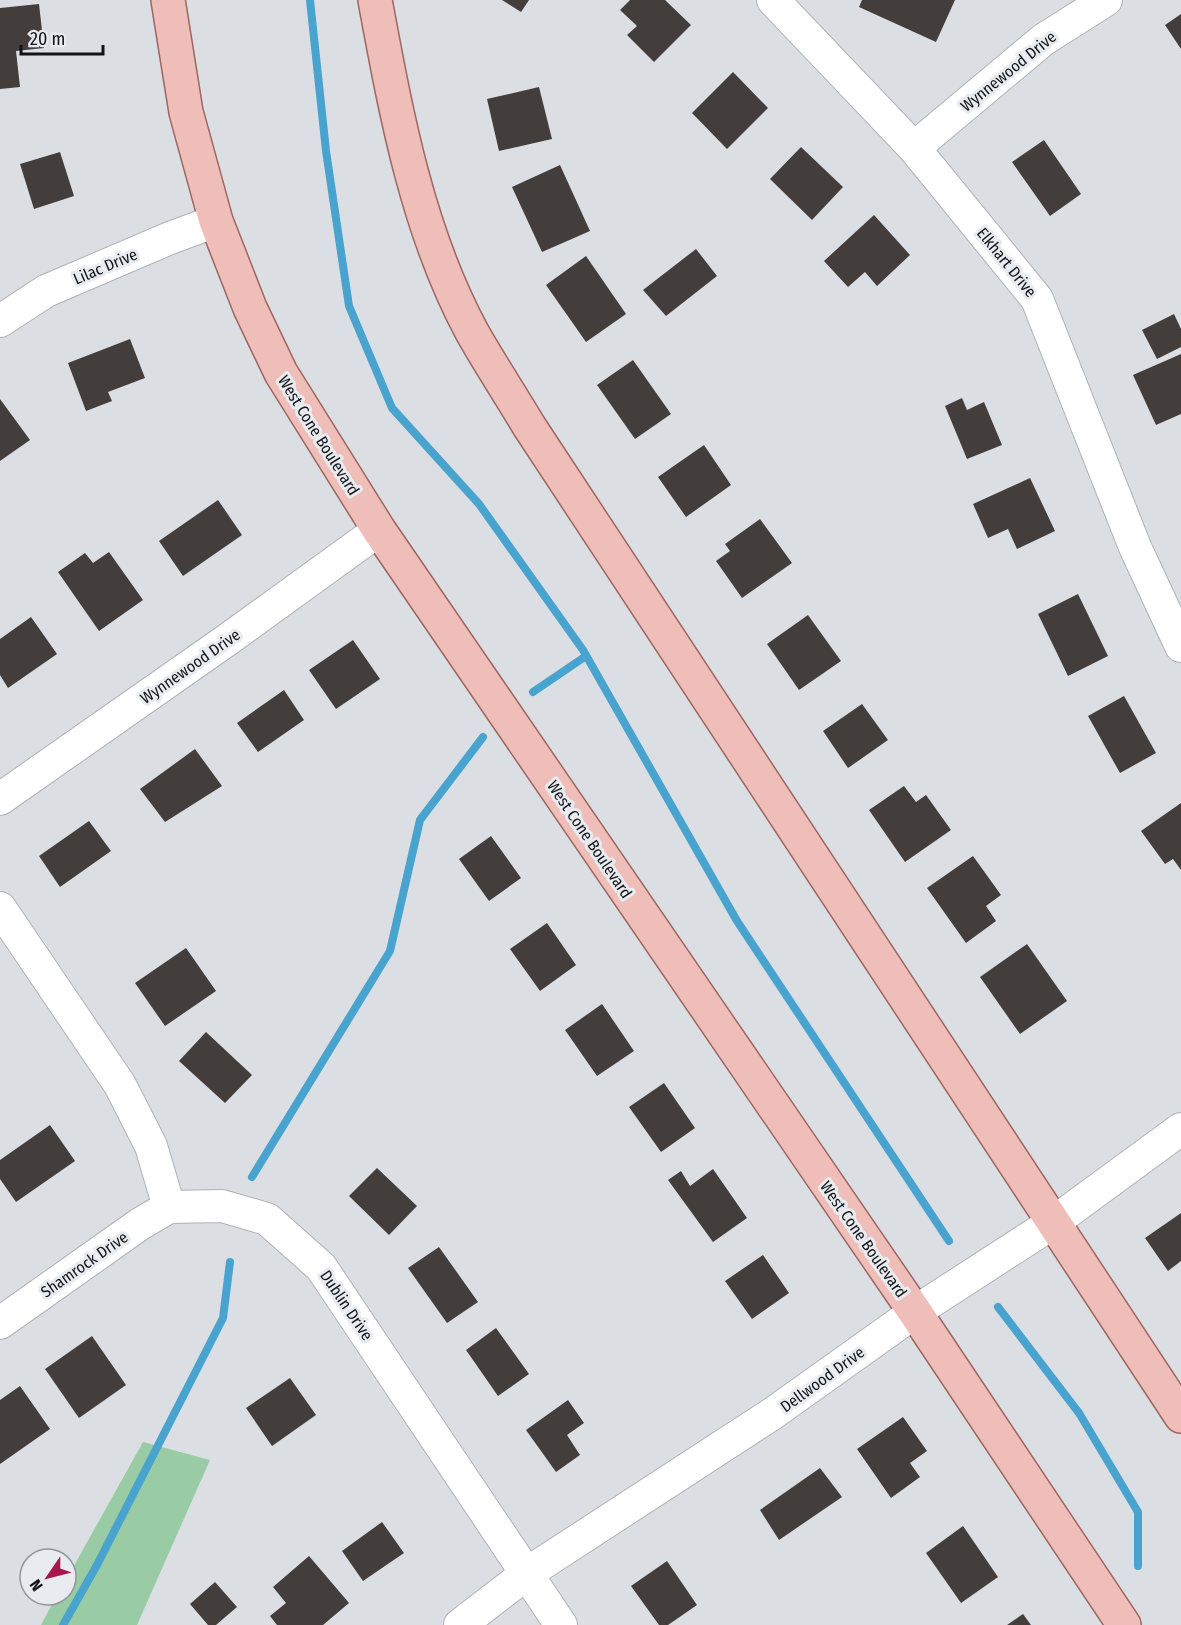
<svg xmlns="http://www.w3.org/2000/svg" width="1181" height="1625" viewBox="0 0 1181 1625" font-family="'Fira Sans Condensed',sans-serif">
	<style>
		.green { fill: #99cca4 }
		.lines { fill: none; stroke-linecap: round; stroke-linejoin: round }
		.stream { stroke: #48a3cf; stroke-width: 8 }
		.building { fill: #433e3c }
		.street-casing { stroke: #aeb1b5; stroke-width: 34 }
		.primary-casing { stroke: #9c6661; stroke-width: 36 }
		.street { stroke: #fff; stroke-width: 32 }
		.primary { stroke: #f0beb9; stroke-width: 33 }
		.labels { text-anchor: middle; stroke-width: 6; stroke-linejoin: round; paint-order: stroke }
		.street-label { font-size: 16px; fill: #121314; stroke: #e8ecf0 }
	</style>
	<rect width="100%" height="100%" fill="#dbdfe3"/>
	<polygon class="green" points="143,1442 210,1460 137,1625 41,1625 57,1595 66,1595 66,1580"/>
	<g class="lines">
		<g class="stream">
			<polyline points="310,0 326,151 349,306 392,408 479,504 583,650 737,921 949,1241"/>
			<polyline points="533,692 586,656"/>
			<polyline points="252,1177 390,951 420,820 483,737"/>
			<polyline points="998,1307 1079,1413 1138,1512 1138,1566"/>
			<polyline points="63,1625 97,1565 223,1318 230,1262"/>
		</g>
	</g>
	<g class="building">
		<polygon points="502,0 529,0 521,12"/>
		<polygon points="630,0 665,0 691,25 654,62 627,35 637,26 620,10"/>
		<polygon points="862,0 955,0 936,42 859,7"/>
		<polygon points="39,4 44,48 16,51 20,87 0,89 0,8"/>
		<polygon points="1181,14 1181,49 1165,25"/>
		<polygon points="733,72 768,108 727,149 692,113"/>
		<polygon points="539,87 552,139 499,151 487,99"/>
		<polygon points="1044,140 1081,194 1050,216 1012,162"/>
		<polygon points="801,147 843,187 812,220 770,179"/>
		<polygon points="60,152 74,196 34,209 20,164"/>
		<polygon points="560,165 590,231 542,252 512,187"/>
		<polygon points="874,215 910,255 877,286 865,272 848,287 824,261"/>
		<polygon points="696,249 717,276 666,316 643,290"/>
		<polygon points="586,256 626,314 586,342 546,285"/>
		<polygon points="1174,314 1181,329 1181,347 1157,359 1142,330"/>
		<polygon points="130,339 145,378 108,392 112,401 86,411 68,363"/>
		<polygon points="1181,354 1181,414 1156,425 1133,375"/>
		<polygon points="633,360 671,414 635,439 597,385"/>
		<polygon points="962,398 967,410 984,402 1002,445 967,459 945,406"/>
		<polygon points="0,399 30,440 0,461"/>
		<polygon points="704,445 731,485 686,517 658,477"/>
		<polygon points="1030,478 1055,531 1017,549 1008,529 988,538 973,504"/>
		<polygon points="218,500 242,535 183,576 159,541"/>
		<polygon points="760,519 792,563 742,598 716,561 730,551 725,544"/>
		<polygon points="109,552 143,600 99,631 58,572 85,553 93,563"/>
		<polygon points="1078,594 1108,656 1068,676 1038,614"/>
		<polygon points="808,615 841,661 799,690 767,644"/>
		<polygon points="31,617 57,654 8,688 0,675 0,639"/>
		<polygon points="353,640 380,679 336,709 309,670"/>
		<polygon points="284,690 304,720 258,752 237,723"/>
		<polygon points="1124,696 1156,753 1120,773 1088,716"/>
		<polygon points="862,704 888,740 848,768 823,731"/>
		<polygon points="195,749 222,786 165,822 140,789"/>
		<polygon points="904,786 916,802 926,795 951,830 905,862 869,810"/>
		<polygon points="1181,803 1181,870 1173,859 1165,864 1141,831"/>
		<polygon points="89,821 111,851 60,887 39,856"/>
		<polygon points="491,836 521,878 489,901 459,859"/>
		<polygon points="973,856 1001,895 986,906 996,921 966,943 927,888"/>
		<polygon points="547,923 576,965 540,991 510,949"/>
		<polygon points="1027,944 1067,1001 1020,1034 980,977"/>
		<polygon points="186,948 216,991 165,1026 135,983"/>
		<polygon points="602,1004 634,1051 597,1076 565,1030"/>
		<polygon points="206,1032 252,1075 225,1103 179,1061"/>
		<polygon points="664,1083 695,1128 661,1152 629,1107"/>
		<polygon points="50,1125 75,1161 16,1202 0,1179 0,1160"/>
		<polygon points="377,1168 417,1206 389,1235 349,1196"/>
		<polygon points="713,1169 747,1218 713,1242 668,1180 681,1171 690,1186"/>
		<polygon points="1181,1213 1181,1261 1168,1271 1145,1238"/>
		<polygon points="439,1247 478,1302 447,1323 408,1268"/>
		<polygon points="763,1255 789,1293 752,1319 725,1281"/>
		<polygon points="496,1328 529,1374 498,1396 466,1350"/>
		<polygon points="92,1336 126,1385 79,1418 45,1369"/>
		<polygon points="290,1378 316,1415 272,1446 246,1408"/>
		<polygon points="20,1386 50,1429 0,1464 0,1400"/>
		<polygon points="568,1400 584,1423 567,1435 580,1455 556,1472 526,1430"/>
		<polygon points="903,1417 927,1451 910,1463 920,1477 891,1498 857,1449"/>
		<polygon points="820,1468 842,1497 779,1540 760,1510"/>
		<polygon points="382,1522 404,1553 363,1581 342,1551"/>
		<polygon points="963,1526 998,1577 961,1603 926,1553"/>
		<polygon points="309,1556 349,1603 323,1625 277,1625 270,1616 286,1603 273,1587"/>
		<polygon points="667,1561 697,1605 668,1625 659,1625 631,1586"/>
		<polygon points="215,1582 237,1607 216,1625 208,1625 190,1604"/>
		<polygon points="1023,1614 1031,1625 1007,1625"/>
	</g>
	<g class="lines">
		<defs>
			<g id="street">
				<polyline points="773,0 914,148 1037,299 1135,547 1181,646"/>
				<polyline points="914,148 1043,40 1106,0"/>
				<polyline points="0,321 46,291 170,238 216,221"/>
				<polyline points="0,799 227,640 379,530"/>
				<polyline points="0,908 120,1085 151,1146 169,1207"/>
				<polyline points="0,1323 140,1224 169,1207 222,1206 267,1219 321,1267 561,1625"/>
				<polyline points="460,1625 526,1574 772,1414 915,1312 1054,1222 1181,1129"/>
			</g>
			<g id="primary">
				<polyline points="168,0 186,112 216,221 250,308 281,373 379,530 915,1312 1124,1625"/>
				<path d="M375,0C396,113 417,230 472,332C490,364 510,394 529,426L1181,1416"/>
			</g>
		</defs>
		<use href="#street" class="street-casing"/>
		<use href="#primary" class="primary-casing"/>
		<use href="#street" class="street"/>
		<use href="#primary" class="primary"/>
	</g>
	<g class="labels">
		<g class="street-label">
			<text transform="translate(1008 71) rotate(-39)" y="6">Wynnewood Drive</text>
			<text transform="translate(1007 262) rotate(51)" y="6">Elkhart Drive</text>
			<text transform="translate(105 266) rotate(-23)" y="6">Lilac Drive</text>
			<text transform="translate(319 435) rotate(58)" y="6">West Cone Boulevard</text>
			<text transform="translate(190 666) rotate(-35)" y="6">Wynnewood Drive</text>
			<text transform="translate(590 839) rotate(56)" y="6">West Cone Boulevard</text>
			<text transform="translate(864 1239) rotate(55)" y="6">West Cone Boulevard</text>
			<text transform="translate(84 1264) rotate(-35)" y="6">Shamrock Drive</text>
			<text transform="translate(347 1305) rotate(56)" y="6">Dublin Drive</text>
			<text transform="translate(822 1379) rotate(-36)" y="6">Dellwood Drive</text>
		</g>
	</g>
	<g transform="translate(48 1577) rotate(235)"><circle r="28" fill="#e8ecf0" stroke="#929598" stroke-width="1.5"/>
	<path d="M0-4.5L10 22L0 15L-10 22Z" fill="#a9164e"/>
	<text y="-9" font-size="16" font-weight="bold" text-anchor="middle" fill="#121314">N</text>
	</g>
	<path d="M21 45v9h82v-9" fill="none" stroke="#121314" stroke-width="3"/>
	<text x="30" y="45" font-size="18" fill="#121314" stroke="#e8ecf0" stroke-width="4.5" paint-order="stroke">20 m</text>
</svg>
